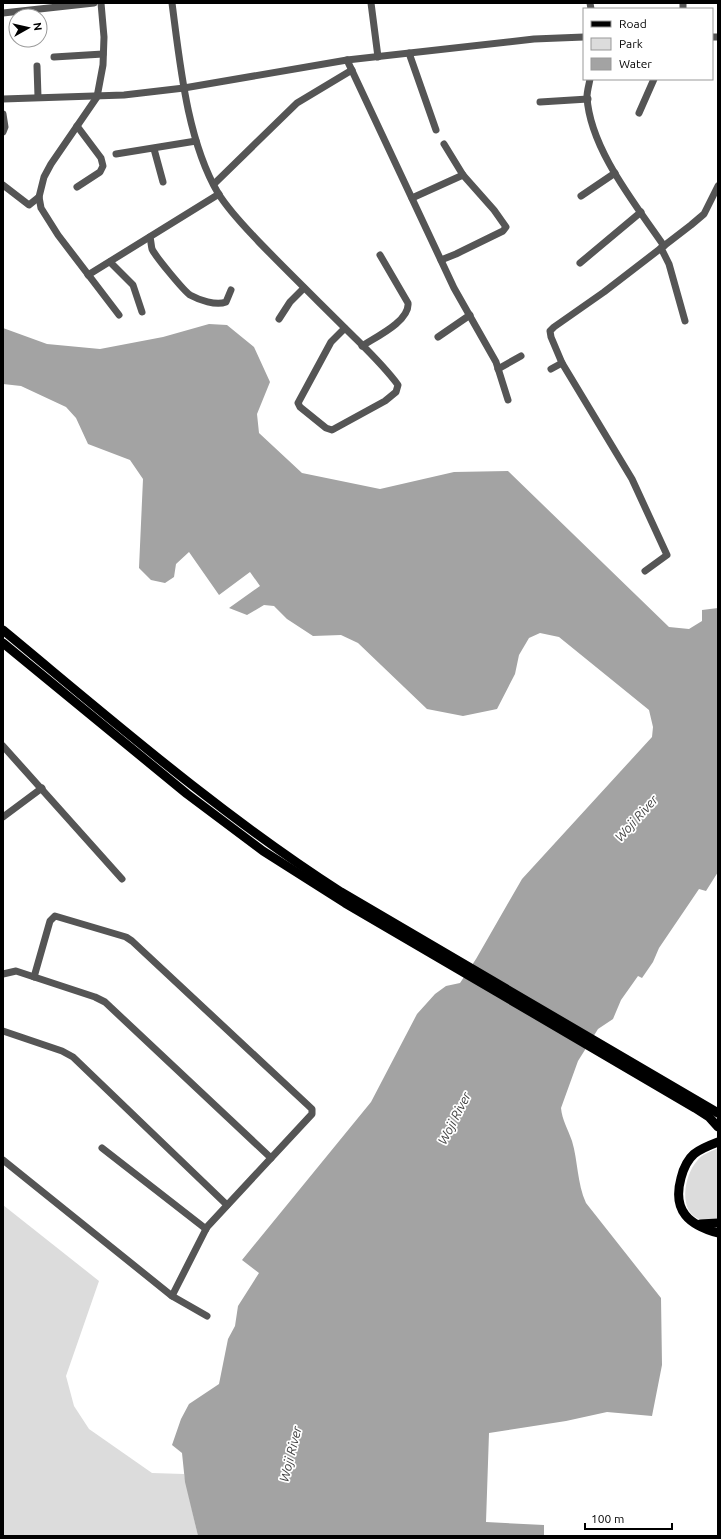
<svg xmlns="http://www.w3.org/2000/svg" width="721" height="1539" viewBox="0 0 721 1539" font-family="Ubuntu,sans-serif">
	<style>
		.green { fill: #dcdcdc }
		.water { fill: #a3a3a3 }
		.lines { fill: none; stroke-linecap: round; stroke-linejoin: round }
		.minor { stroke: #555; stroke-width: 7 }
		.major { stroke: #000; stroke-width: 9 }
		.labels { text-anchor: middle; stroke-width: 3.5; stroke-linejoin: round; paint-order: stroke }
		.water-label { font-size: 13px; font-style: italic; fill: #444; stroke: #fff }
	</style>
	<rect width="100%" height="100%" fill="#fff"/>
	<g class="green">
		<path d="M718,1148V1219C713,1219 707,1221 702,1220C677,1214 684,1175 697,1161C702,1154 710,1152 718,1148Z"/>
		<polygon points="3,1205 99,1281 66,1376 74,1406 89,1429 152,1473 184,1474 198,1536 3,1536"/>
	</g>
	<path class="water" d="M209,324L227,325L254,347L270,382L257,414L259,433L302,473L380,489L454,472L508,471L669,627L689,629L702,621V610L718,608V872L706,891L699,889L659,948L653,962L642,978L638,976L621,1000L613,1019L598,1029L578,1061L561,1108C562,1120 568,1129 572,1141C578,1161 577,1183 586,1203L661,1298L662,1365L652,1416L607,1412L566,1421L489,1433L486,1522L544,1525V1536H198L185,1482L182,1453L172,1445L181,1419L189,1404L219,1384L228,1339L235,1326L238,1306L259,1273L242,1260L371,1102L417,1014L435,994L446,986L460,983L476,959L522,879L652,737L653,727L649,710L559,637L540,633L529,638L519,655L515,674L497,709L463,716L427,709L358,643L341,635L313,636L287,619L274,606L264,605L247,615L229,608L260,586L250,572L219,595L189,552L176,564L174,577L165,583L151,580L139,568L143,479L130,460L88,444L76,418L66,407L21,386L3,384V328L47,344L100,349L163,337Z"/>
	<g class="lines">
		<g class="minor">
			<polyline points="101,3 104,37 103,65 97,97 51,164 44,177 39,197 41,208 58,235 119,315"/>
			<path d="M172,3C180,64 187,140 218,193C229,211 244,226 259,242C289,273 320,303 351,334C367,350 384,366 398,385L396,392L385,401L332,430L326,428L300,407L298,403L331,342L345,328"/>
			<polyline points="371,3 378,57"/>
			<polyline points="590,3 591,9"/>
			<polyline points="683,3 683,9"/>
			<polyline points="3,13 94,3"/>
			<polyline points="712,37 718,37"/>
			<polyline points="409,53 436,130"/>
			<polyline points="54,57 103,54"/>
			<polyline points="347,60 454,288 496,362 508,400"/>
			<polyline points="37,66 38,97"/>
			<path d="M590,79C589,85 587,91 587,97C590,149 636,205 664,246"/>
			<polyline points="3,99 124,95 184,88 347,60 534,39 584,37"/>
			<polyline points="540,102 588,99"/>
			<polyline points="639,113 654,79"/>
			<polyline points="3,114 5,127 3,132"/>
			<polyline points="77,126 101,158 103,166 100,172 77,187"/>
			<polyline points="154,149 163,182"/>
			<polyline points="116,154 196,141"/>
			<polyline points="214,184 297,103 352,70"/>
			<polyline points="3,185 29,205 39,197"/>
			<polyline points="581,196 615,173"/>
			<polyline points="412,198 463,175"/>
			<path d="M150,237C151,241 151,245 152,249C155,256 184,291 190,295C199,300 216,306 226,302L231,290"/>
			<polyline points="661,248 669,264 685,321"/>
			<polyline points="441,260 456,254 503,231 506,227 494,210 463,175 444,144"/>
			<polyline points="110,262 133,285 142,312"/>
			<polyline points="580,263 641,212"/>
			<polyline points="88,275 219,194"/>
			<polyline points="279,319 290,302 304,288"/>
			<polyline points="438,337 470,315"/>
			<path d="M362,346C376,337 410,321 408,303L380,255"/>
			<polyline points="498,369 521,356"/>
			<polyline points="551,369 562,363"/>
			<polyline points="645,571 667,555 632,479 562,363 551,337 550,331 554,327 604,292 691,225 704,214 718,186"/>
			<polyline points="3,746 122,879"/>
			<polyline points="3,817 42,788"/>
			<polyline points="3,974 16,971 95,997 105,1002 271,1158"/>
			<polyline points="34,977 50,921 55,916 126,937 132,941 312,1109 312,1114 207,1227 172,1296"/>
			<polyline points="3,1031 62,1051 73,1057 227,1205"/>
			<polyline points="102,1148 206,1229"/>
			<polyline points="3,1160 172,1296 207,1316"/>
		</g>
		<g class="major">
			<path d="M3,630C113,721 221,815 341,892L718,1113"/>
			<polyline points="3,643 187,794 263,851 345,903 695,1108 709,1117 718,1127"/>
			<path d="M718,1142C710,1145 700,1149 694,1154C686,1161 683,1170 681,1178C672,1211 689,1225 718,1233"/>
			<polyline points="700,1224 718,1223"/>
		</g>
	</g>
	<g class="labels">
		<g class="water-label">
			<text transform="translate(636 818) rotate(-48)" y="5">Woji River</text>
			<text transform="translate(454 1118) rotate(-63)" y="5">Woji River</text>
			<text transform="translate(290 1454) rotate(-76)" y="5">Woji River</text>
		</g>
	</g>
	<rect width="721" height="1539" fill="none" stroke="#000000" stroke-width="8"/>
	<rect x="583" y="8" width="130" height="72" fill="#ffffff" stroke="#999999"/>
	<rect x="591" y="21" width="20" height="6" fill="#000000" stroke="#999999"/>
	<text x="619" y="28" font-size="12" fill="#000000">Road</text>
	<rect x="591" y="38" width="20" height="12" fill="#dcdcdc" stroke="#999999"/>
	<text x="619" y="48" font-size="12" fill="#000000">Park</text>
	<rect x="591" y="58" width="20" height="12" fill="#a3a3a3" stroke="#999999"/>
	<text x="619" y="68" font-size="12" fill="#000000">Water</text>
	<g transform="translate(28 28) rotate(82)"><circle r="19" fill="#ffffff" stroke="#999999"/>
	<path d="M0-3L7 15L0 10L-7 15Z" fill="#000000"/>
	<text y="-6" font-size="11" font-weight="bold" text-anchor="middle" fill="#000000">N</text>
	</g>
	<path d="M585 1523v6h87v-6" fill="none" stroke="#000000" stroke-width="2"/>
	<text x="591" y="1523" font-size="12" fill="#000000" stroke="#ffffff" stroke-width="3" paint-order="stroke">100 m</text>
</svg>
